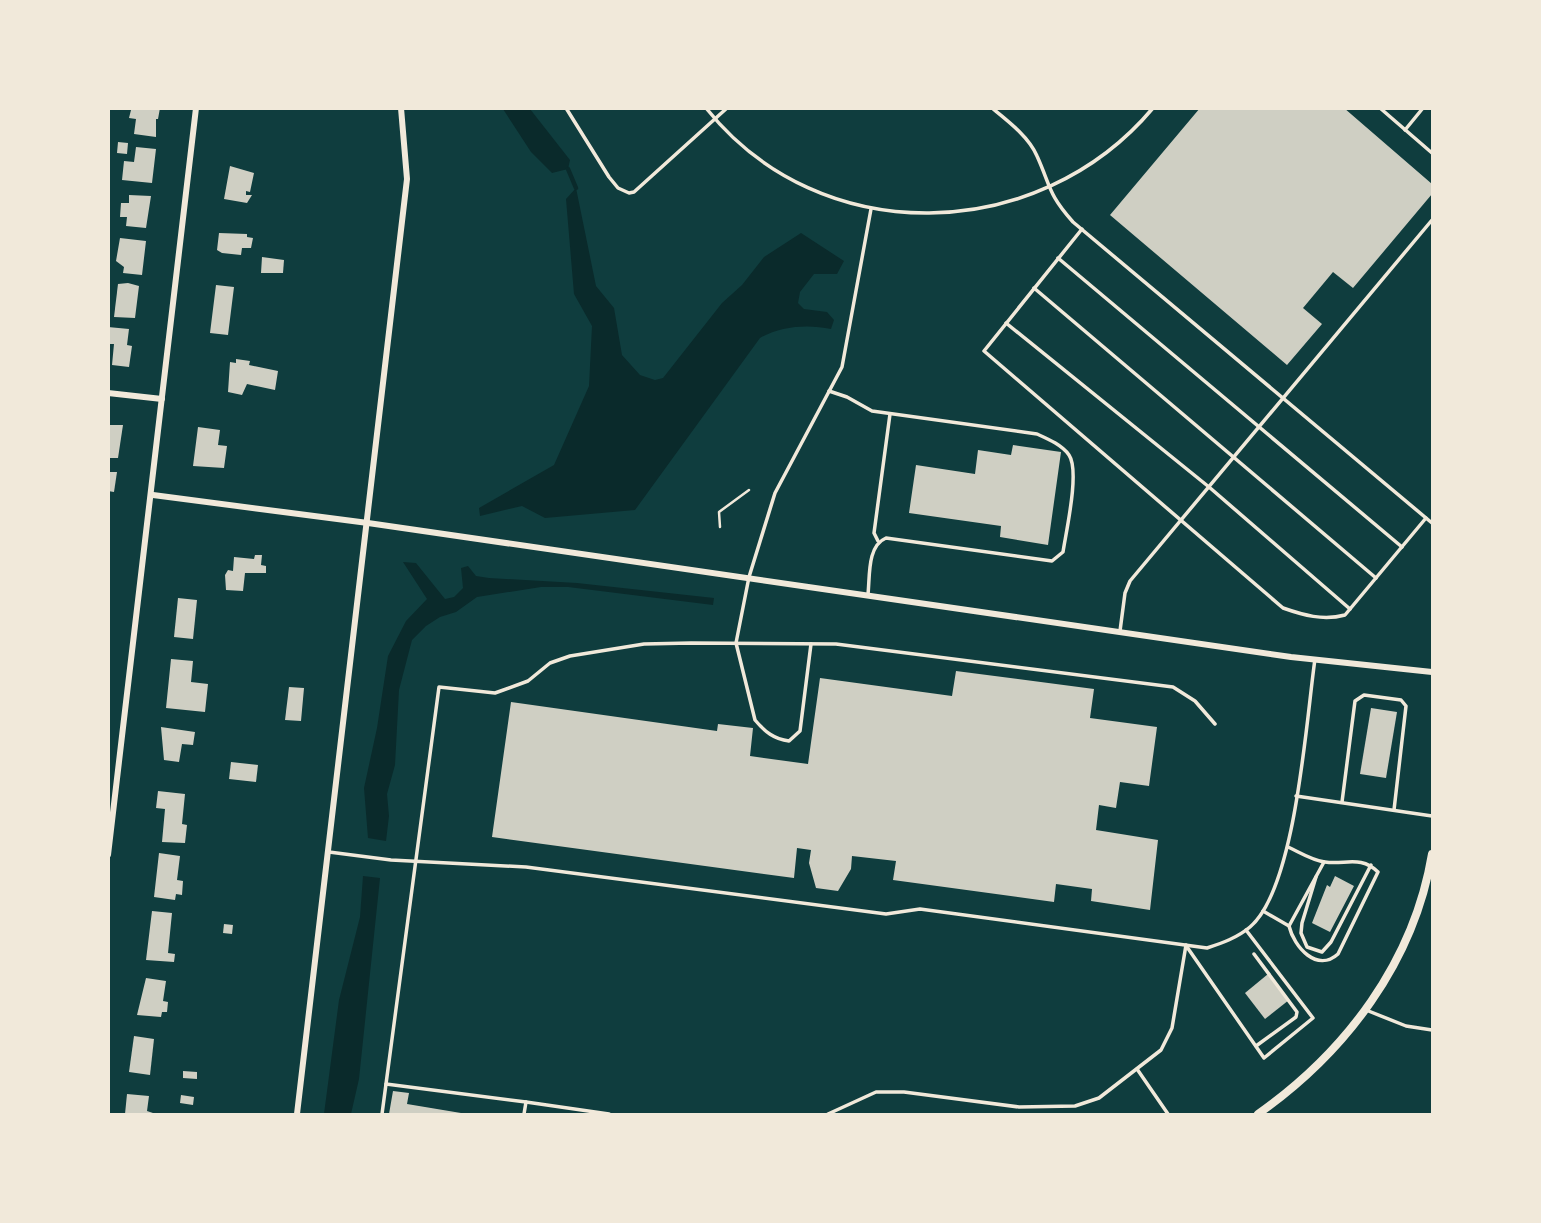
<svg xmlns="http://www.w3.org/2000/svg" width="1541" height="1223" viewBox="0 0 1541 1223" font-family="'Varela Round',sans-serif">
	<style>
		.water { fill: #0a2a2b }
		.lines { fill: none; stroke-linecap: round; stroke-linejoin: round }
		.stream { stroke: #0a2a2b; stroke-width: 4.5 }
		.building { fill: #cfcfc3 }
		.path { stroke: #f1e9da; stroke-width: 2.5 }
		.service { stroke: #f1e9da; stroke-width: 3.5 }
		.minor { stroke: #f1e9da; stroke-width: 6 }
		.tertiary { stroke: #f1e9da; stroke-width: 8 }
	</style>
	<rect width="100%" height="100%" fill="#0f3d3e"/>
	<g class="water">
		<polygon points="503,109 530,109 570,160 568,169 552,173 531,152"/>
		<path d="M576,188L596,286L614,308L622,355L640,375L655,380L663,378L722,303L742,285L764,257L801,233L844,261L837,274H814L800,292L798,303L804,309L827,312L834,320L831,329C808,324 780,326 760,338L635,510L545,518L522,506L480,516L479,508L554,465L589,386L592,326L574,294L566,199Z"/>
		<polygon points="403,562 416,563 445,599 454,597 463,588 461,568 468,566 476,576 489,578 577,583 714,598 713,605 568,587 541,587 477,597 456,612 440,617 426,626 412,640 399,690 395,765 387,794 389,816 386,841 368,838 364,788 377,728 388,656 406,621 427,599"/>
		<polygon points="363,876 380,878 359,1079 351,1114 324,1114 339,1000 360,917"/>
	</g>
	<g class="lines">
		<polyline class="stream" points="568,169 576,188"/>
	</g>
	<g class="building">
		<polygon points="137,108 160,108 158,119 156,119 156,137 134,134 136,119 129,118 131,110"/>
		<polygon points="1200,108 1344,108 1432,184 1432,194 1353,288 1333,272 1303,308 1322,324 1287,365 1110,215"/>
		<polygon points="118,142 128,143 127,154 117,153"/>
		<polygon points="136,147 156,149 152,183 122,180 124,161 134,162"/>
		<polygon points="230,166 254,173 250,192 246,191 246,195 252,195 247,203 224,199"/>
		<polygon points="129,195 151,196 146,228 126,226 127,217 120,217 121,203 129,203"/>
		<polygon points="219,233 247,234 247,237 253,238 251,248 242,248 241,255 222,253 217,250"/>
		<polygon points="120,238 146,241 142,275 123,273 124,267 116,261"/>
		<polygon points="262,257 284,260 283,273 261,273"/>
		<polygon points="128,283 139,286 135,318 114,317 118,284"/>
		<polygon points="216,285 234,287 228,335 210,333"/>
		<polygon points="108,327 129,329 127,345 132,346 129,367 112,365 114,344 108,344"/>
		<polygon points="236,359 250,361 249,365 278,371 275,390 247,384 242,395 228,392 230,362 236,363"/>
		<polygon points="108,425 123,425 118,458 108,458"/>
		<polygon points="198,427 220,430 218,445 227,446 224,468 193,466"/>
		<polygon points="1013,445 1061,452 1048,545 1000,537 1001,526 909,513 916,465 975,474 978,450 1011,455"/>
		<polygon points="110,472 117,472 114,492 108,491"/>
		<polygon points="255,555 262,555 261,565 266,566 266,573 245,573 243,591 226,590 225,575 228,570 233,571 234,557 254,559"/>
		<polygon points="178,598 197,600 193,639 174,637"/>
		<polygon points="171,659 193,661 191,682 208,684 205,712 166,708"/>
		<polygon points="956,671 1094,689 1090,718 1157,727 1149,786 1120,782 1116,808 1099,805 1096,830 1158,840 1150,910 1091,901 1092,889 1056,884 1054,902 893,880 896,861 852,856 851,869 838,891 816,888 809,863 811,850 797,848 794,878 492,837 511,702 717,731 718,724 753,728 750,756 808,764 820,678 952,696"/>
		<polygon points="289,687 304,688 301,721 285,720"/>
		<polygon points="1371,708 1397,712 1386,778 1360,774"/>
		<polygon points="161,727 195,732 193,745 182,744 179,762 164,760"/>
		<polygon points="231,762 258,765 256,782 229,779"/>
		<polygon points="158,791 185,794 182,824 187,825 185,843 162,842 165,809 156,808"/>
		<polygon points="159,853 180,856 177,880 183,881 182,895 176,894 175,900 154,897"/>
		<polygon points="1335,876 1354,886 1330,932 1312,923 1327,885 1330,887"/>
		<polygon points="152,911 172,913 168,953 175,954 174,962 146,960"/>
		<polygon points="224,924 233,925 232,934 223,933"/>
		<polygon points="1268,974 1289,1000 1265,1019 1245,993"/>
		<polygon points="146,978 166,981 163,1001 168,1002 167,1012 162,1012 161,1017 137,1015"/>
		<polygon points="134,1036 154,1039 150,1075 129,1072"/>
		<polygon points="183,1071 197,1072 197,1079 183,1078"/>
		<polygon points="393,1091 409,1093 407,1104 467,1114 389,1114"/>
		<polygon points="127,1094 149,1096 147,1111 156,1114 125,1114"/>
		<polygon points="181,1095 194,1097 193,1105 180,1103"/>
	</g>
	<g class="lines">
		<polyline class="path" points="720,527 719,512 749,490"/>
		<g class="service">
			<polyline points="566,108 609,177 618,188 629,193 634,192 727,108"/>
			<path d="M706,108C820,251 1038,245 1153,108"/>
			<path d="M992,108C1008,121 1029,137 1037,156C1051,187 1048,194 1073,222L1432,523"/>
			<polyline points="1380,108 1432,153"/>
			<polyline points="1405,130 1423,108"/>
			<path d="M1082,229L984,351L1283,608C1303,615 1323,621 1345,615L1426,518"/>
			<polyline points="1058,258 1402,547"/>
			<polyline points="1034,288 1376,578"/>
			<polyline points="1006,323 1209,487 1350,609"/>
			<path d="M829,391L847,397L872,411L1037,434C1048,439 1062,445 1069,455C1080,471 1066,532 1063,552L1052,561L886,538C867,546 870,576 868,594"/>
			<polyline points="878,541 874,533 890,414"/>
			<polyline points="1120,631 1125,593 1130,581 1432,220"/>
			<path d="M811,644L800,731L789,741C774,739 765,732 755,720L736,643L749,577L775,493L842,367L871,209"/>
			<polyline points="1296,796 1432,816"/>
			<polyline points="1342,802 1355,701 1364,695 1401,700 1406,706 1394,810"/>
			<path d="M329,852L391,860L526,867L886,914L920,909L1207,948C1222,943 1237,938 1250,927C1296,888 1306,721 1315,659"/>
			<polyline points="1316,877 1302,923 1301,933 1307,947 1322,952 1331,942 1371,865"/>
			<path d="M1263,911L1289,926C1294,947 1317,973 1338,954L1378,872C1361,855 1345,865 1325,862C1313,861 1299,852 1288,847"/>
			<polyline points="1289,926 1324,862"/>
			<polyline points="1187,947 1264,1058 1313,1018 1246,930"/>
			<polyline points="1254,954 1297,1012 1296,1017 1256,1046"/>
			<polyline points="1366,1010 1406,1026 1432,1030"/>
			<polyline points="1137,1069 1168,1114"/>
			<polyline points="386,1084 439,687 495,693 528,681 550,663 570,656 644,644 691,643 836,644 1173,687 1195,701 1215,724"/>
			<polyline points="382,1114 386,1084 526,1102"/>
			<polyline points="524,1114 526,1102 609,1114"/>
			<polyline points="828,1114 876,1092 904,1092 1019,1107 1075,1106 1099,1098 1161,1050 1172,1028 1186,945"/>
		</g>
		<g class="minor">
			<polyline points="108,393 162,399"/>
			<polyline points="153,495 368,523 1291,657 1432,672"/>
			<polyline points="108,855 196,108"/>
			<polyline points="297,1114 407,179 401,108"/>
		</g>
		<path class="tertiary" d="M1258,1114C1346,1052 1414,962 1432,854"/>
	</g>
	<rect width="1541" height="1223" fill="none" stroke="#f1e9da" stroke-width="220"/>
</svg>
